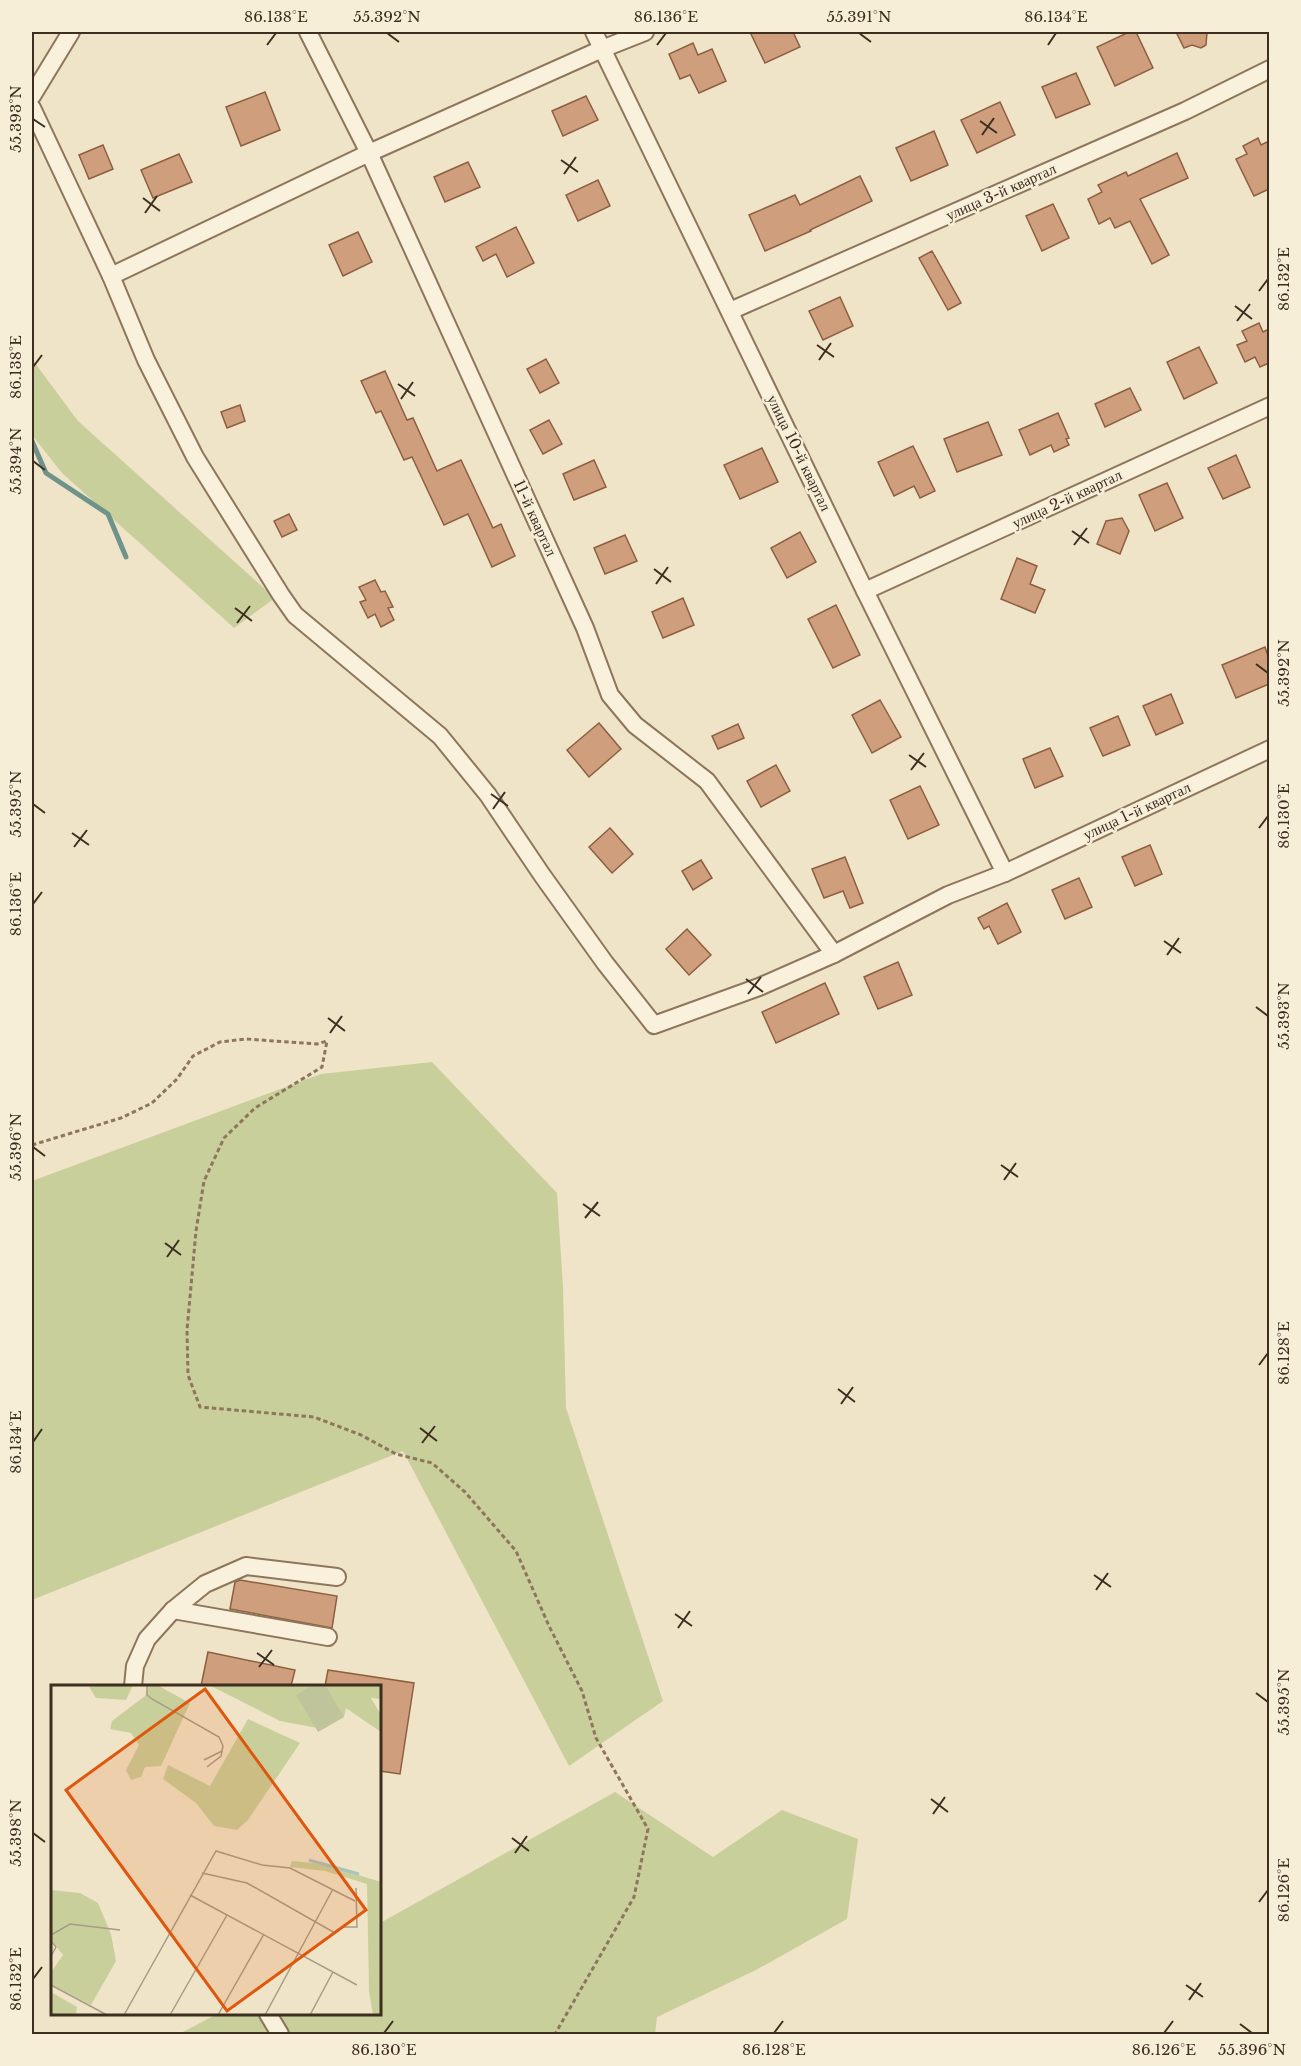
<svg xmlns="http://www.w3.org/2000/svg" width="1301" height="2066" viewBox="0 0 1301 2066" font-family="'Libre Baskerville',serif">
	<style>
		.green { fill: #c9cf9b }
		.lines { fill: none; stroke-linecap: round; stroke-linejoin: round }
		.stream { stroke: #6f938a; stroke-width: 5 }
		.building { fill: #cf9f7d; stroke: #8d5f41; stroke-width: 1.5 }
		.minor-casing { stroke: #8d765c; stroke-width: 20 }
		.path { stroke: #8d765c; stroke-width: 3; stroke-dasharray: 4.5 3; stroke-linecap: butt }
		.minor { stroke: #faf1dc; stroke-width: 16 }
		.ticks { fill: none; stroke: #3d2e20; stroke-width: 2 }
		.labels { text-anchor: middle; stroke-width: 5; stroke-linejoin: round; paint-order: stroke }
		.street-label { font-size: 15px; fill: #3d2e20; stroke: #f7eed8 }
		.inset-river { fill: none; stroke: #a9c4bc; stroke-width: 3 }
		.inset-road { fill: none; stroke: #a89b85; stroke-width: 1.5 }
		.view { fill: #df570d; fill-opacity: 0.15; stroke: #df570d; stroke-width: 3 }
		.inset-edge { fill: none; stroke: #3d2e20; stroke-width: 3 }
		.neatline { fill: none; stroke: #3d2e20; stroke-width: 2 }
		.ticks-label { font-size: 15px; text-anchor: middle; fill: #3d2e20 }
	</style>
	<rect width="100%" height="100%" fill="#f0e4c8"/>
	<g class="green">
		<polygon points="32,359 78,421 275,598 234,628 62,473 32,435"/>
		<polygon points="432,1062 557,1193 563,1287 566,1408 663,1701 569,1766 403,1451 32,1600 32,1181 321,1074"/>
		<polygon points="615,1792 713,1857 782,1810 858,1839 847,1919 756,1970 657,2017 655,2034 179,2034 217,2014 380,2014 380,1923"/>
	</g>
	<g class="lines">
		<polyline class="stream" points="32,441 46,473 108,514 126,557"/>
	</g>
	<g class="building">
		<polygon points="750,32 793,32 800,47 765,63"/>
		<polygon points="1129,32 1136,32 1153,68 1115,86 1097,47"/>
		<polygon points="1176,32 1207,32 1206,45 1201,48 1192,45 1184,48"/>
		<polygon points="693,43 698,55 712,49 726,81 699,93 690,75 680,79 669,54"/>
		<polygon points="1076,73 1090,104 1056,118 1042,87"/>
		<polygon points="265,92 280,130 241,146 226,107"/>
		<polygon points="586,96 598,120 563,136 552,111"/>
		<polygon points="1000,102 1015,135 977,153 961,120"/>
		<polygon points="934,131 948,165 911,181 896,148"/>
		<polygon points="1258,138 1261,145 1269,141 1269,189 1254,196 1236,159 1247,154 1243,146"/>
		<polygon points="103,145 113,169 89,179 79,155"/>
		<polygon points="1177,153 1188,178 1140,199 1169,255 1152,264 1130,221 1115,228 1110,218 1099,224 1088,199 1102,192 1098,185 1126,172 1128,176"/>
		<polygon points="179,154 192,182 153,198 141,170"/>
		<polygon points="468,162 480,187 445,202 434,177"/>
		<polygon points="860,176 872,201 810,230 811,231 765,251 749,215 795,195 800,205"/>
		<polygon points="598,180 610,206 578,221 566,195"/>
		<polygon points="1053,204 1069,238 1042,251 1026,216"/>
		<polygon points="516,227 534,263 507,277 496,254 483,261 476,247"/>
		<polygon points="358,232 372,262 343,276 329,245"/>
		<polygon points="932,251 961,303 948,310 919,258"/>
		<polygon points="840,297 853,326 823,340 809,311"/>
		<polygon points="1259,323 1263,332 1269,329 1269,363 1260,367 1255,357 1245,362 1237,345 1247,341 1242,331"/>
		<polygon points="1199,347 1217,383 1184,399 1167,362"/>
		<polygon points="546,359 559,383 540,393 527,369"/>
		<polygon points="385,371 407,420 413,418 437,471 461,460 493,528 501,524 515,556 492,567 468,514 444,525 412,457 404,460 381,411 376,413 361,381"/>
		<polygon points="1130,388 1141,410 1105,427 1095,404"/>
		<polygon points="240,405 245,421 227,428 221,412"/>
		<polygon points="1058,413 1069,438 1066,439 1069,445 1054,452 1051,445 1030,455 1019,430"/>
		<polygon points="549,420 562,444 543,454 530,430"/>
		<polygon points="988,422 1002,455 957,472 944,439"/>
		<polygon points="913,446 935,491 920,498 914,486 894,496 878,462"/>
		<polygon points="762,448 778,482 740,499 724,465"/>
		<polygon points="1236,455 1250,487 1223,499 1208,468"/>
		<polygon points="594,460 606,487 574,500 563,474"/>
		<polygon points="1167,483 1183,518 1155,531 1139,495"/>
		<polygon points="289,514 297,530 282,537 274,521"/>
		<polygon points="1122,518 1129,531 1120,554 1097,544 1106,521"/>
		<polygon points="800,532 816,562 787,578 771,548"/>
		<polygon points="625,535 637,561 605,574 594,548"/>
		<polygon points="1017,558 1037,566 1030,584 1045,590 1035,613 1001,599"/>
		<polygon points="375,580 381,592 385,591 393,607 388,608 394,620 381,627 375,614 368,618 360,602 366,600 359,587"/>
		<polygon points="683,598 694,625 663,638 652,612"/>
		<polygon points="836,605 860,655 833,668 808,619"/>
		<polygon points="1265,647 1269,659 1269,684 1236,698 1222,665"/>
		<polygon points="1171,694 1183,723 1156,735 1143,706"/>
		<polygon points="880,700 901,737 872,753 852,715"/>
		<polygon points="1118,716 1130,745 1103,756 1090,728"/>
		<polygon points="599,723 621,749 589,777 567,750"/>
		<polygon points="738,724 744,738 718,749 712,736"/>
		<polygon points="1050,748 1063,776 1035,788 1023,759"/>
		<polygon points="776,765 790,791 761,807 747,781"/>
		<polygon points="920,786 939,825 908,839 890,800"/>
		<polygon points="610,828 633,854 612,873 589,847"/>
		<polygon points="1150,845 1162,874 1135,886 1122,857"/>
		<polygon points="845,857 863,903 850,908 843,891 824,898 812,869"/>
		<polygon points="701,860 712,878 693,890 682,871"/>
		<polygon points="1079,878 1092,907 1065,919 1052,890"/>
		<polygon points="1007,903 1021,932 998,944 989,926 984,929 978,918"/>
		<polygon points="687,929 711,955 689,975 666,949"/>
		<polygon points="898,962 912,995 878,1009 864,977"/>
		<polygon points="825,983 839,1014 776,1043 762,1012"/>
		<polygon points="240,1580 337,1596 332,1628 230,1609 235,1582"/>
		<polygon points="208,1652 295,1670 291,1686 201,1686"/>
		<polygon points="328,1670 414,1683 400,1774 380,1771 380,1686 325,1686"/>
	</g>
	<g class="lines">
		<defs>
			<g id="minor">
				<polyline points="308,32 369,153 585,628 610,695 635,725 707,781 834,954"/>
				<polyline points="594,32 865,591 1005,873"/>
				<polyline points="32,96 71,32"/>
				<polyline points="32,108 111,276 146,360 195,457 281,595 295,615 440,736 488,795 542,875 605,963 654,1025 759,987 834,954 948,895 1005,873 1270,749"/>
				<polyline points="111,276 369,153 602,49 645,32"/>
				<polyline points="730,311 1185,111 1270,69"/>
				<polyline points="865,591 1270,406"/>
				<polyline points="173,1610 328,1637"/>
				<polyline points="133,1686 135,1666 147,1639 173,1610 205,1584 246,1566 337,1577"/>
				<polyline points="268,2014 280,2034"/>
			</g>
		</defs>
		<use href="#minor" class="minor-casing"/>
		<polyline class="path" points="32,1145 121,1118 152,1103 177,1079 193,1056 220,1042 246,1039 317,1044 327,1041 322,1067 255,1108 224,1138 204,1181 196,1231 187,1330 188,1375 200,1407 314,1417 361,1435 396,1454 432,1463 465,1492 516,1551 549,1626 582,1691 596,1738 648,1829 634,1897 555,2034"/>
		<use href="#minor" class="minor"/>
	</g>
	<path class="ticks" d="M387,33L399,42M859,33L871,42M267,45L276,33M657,45L666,33M1048,45L1056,33M33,119L45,127M980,121L997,133M982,135L994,118M561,160L578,172M564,174L576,157M143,198L160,211M145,213L157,196M1259,291L1268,279M1235,306L1252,319M1237,321L1250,304M817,345L834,357M819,360L831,343M33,367L42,355M398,384L415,396M401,399L413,382M33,461L45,470M1072,531L1089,543M1074,545L1087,528M654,569L671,582M656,584L668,567M235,608L252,621M237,623L250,606M1256,664L1268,673M909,755L926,767M911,770L924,753M491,794L508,806M33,804L45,813M493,809L505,792M1259,828L1268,816M72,833L89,845M74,847L87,830M33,904L42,892M1164,941L1181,953M1167,955L1179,938M746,979L763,992M748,994L761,977M1256,1007L1268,1016M328,1018L345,1031M330,1033L342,1016M33,1147L45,1156M1001,1165L1018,1177M1004,1180L1016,1163M583,1204L600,1216M585,1218L598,1202M165,1243L181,1255M167,1257L179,1240M1259,1365L1268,1353M838,1389L855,1402M841,1404L853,1387M420,1428L437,1441M33,1442L42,1429M422,1443L435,1426M1094,1575L1111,1587M1096,1590L1108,1573M675,1614L692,1626M678,1628L690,1611M257,1653L274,1665M259,1667L272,1650M1256,1693L1268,1702M931,1799L948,1812M933,1814L945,1797M33,1833L45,1842M512,1838L529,1851M515,1853L527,1836M1259,1902L1268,1890M33,1979L42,1967M1186,1985L1203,1997M1189,2000L1201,1983M1240,2024L1252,2033M384,2033L393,2021M774,2033L783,2021M1164,2033L1173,2021"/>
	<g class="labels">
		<g class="street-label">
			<text transform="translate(1001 192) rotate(-24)" y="5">улица 3-й квартал</text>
			<text transform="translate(799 453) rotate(64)" y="5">улица 10-й квартал</text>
			<text transform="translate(1067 499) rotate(-25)" y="5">улица 2-й квартал</text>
			<text transform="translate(535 518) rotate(65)" y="5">11-й квартал</text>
			<text transform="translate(1137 811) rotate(-25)" y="5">улица 1-й квартал</text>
		</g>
	</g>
	<g transform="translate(51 1685)">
		<rect width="330" height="330" fill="#f0e4c8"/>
		<path d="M43,0H82L75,15L45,13L38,2ZM98,0H106L139,18L110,81L94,82L90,92L80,95L75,85L88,60L80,48L59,44L61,36L94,11ZM158,0H330V14L320,13L330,30V47L295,23L293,32L272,44L229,36ZM197,34L249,58L197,135L186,145L163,141L145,118L112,94L117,80L159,101ZM241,176L272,179L330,197V330H322L318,306L316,199L274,186L239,182ZM0,205L29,208L47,218L60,249L65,276L40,320L0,299V287L12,270L0,255ZM0,307L26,322L25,330H0Z" fill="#c9cf9b"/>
		<path d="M262,0H274L293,32L267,47L245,10Z" fill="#bfc49a"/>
		<path class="inset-river" d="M258,175L308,189"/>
		<path class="inset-road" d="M96,0V10L101,14L168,52L172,61L170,71L156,82M153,75L171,66M151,188L196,198L284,248L291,242H306L305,203M139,210L306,300M0,250L19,239L69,245M0,256L5,262L0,271M0,300L56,330M73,330L165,166L211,180L239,183L304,216M119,330L176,230M167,330L213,249M214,330L282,204M259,330L282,287"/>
		<path class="view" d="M154,4L315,225L176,326L15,105Z"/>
		<rect width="330" height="330" class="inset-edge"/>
	</g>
	<rect width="1301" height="2066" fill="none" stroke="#f7eed8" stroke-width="66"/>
	<rect x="33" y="33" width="1235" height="2000" class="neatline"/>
	<g class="ticks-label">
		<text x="276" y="22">86.138°E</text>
		<text x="387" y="22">55.392°N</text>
		<text x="666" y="22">86.136°E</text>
		<text x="859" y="22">55.391°N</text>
		<text x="1056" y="22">86.134°E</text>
		<text transform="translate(16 119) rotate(-90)" y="5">55.393°N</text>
		<text transform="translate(1284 279) rotate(-90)" y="5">86.132°E</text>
		<text transform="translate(16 367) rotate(-90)" y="5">86.138°E</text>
		<text transform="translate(16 461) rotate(-90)" y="5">55.394°N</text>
		<text transform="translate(1284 673) rotate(-90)" y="5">55.392°N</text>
		<text transform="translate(16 804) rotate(-90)" y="5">55.395°N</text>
		<text transform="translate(1284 816) rotate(-90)" y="5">86.130°E</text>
		<text transform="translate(16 904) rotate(-90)" y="5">86.136°E</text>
		<text transform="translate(1284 1016) rotate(-90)" y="5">55.393°N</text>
		<text transform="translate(16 1147) rotate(-90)" y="5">55.396°N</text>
		<text transform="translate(1284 1353) rotate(-90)" y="5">86.128°E</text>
		<text transform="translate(16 1442) rotate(-90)" y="5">86.134°E</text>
		<text transform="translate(1284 1702) rotate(-90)" y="5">55.395°N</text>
		<text transform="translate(16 1833) rotate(-90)" y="5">55.398°N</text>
		<text transform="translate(1284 1890) rotate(-90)" y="5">86.126°E</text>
		<text transform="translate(16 1979) rotate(-90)" y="5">86.132°E</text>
		<text x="384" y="2055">86.130°E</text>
		<text x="774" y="2055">86.128°E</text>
		<text x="1164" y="2055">86.126°E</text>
		<text x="1252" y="2055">55.396°N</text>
	</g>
</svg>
